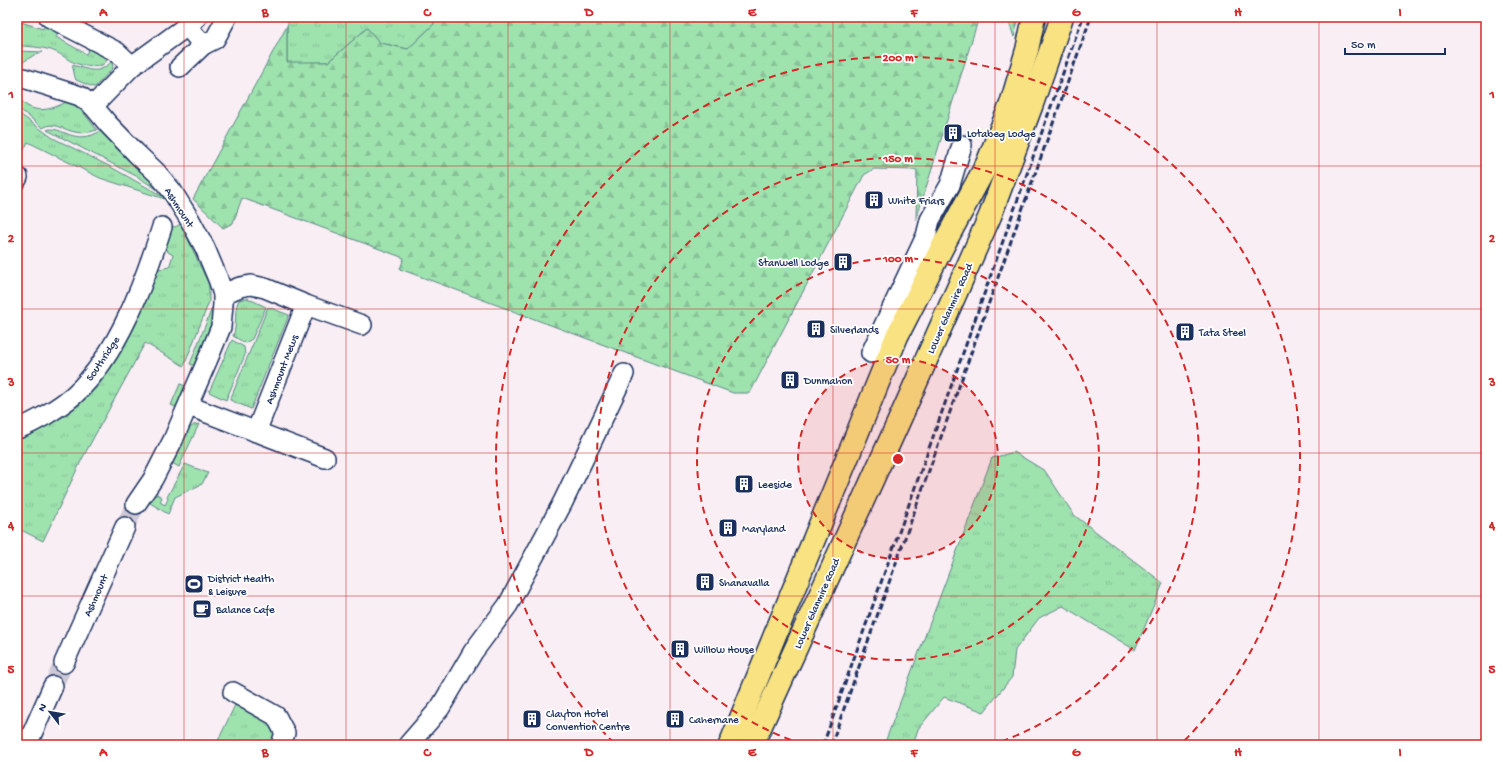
<svg xmlns="http://www.w3.org/2000/svg" width="1503" height="762" viewBox="0 0 1503 762" font-family="'Gochi Hand',sans-serif">
	<style>
		.grass { fill: url(#grass-tufts); stroke: #5c8886 }
		.forest { fill: url(#forest-firs); stroke: #5c8886 }
		.lines { fill: none; stroke-linecap: round; stroke-linejoin: round }
		.minor-tunnel { stroke: #cdc8d6; stroke-width: 19; stroke-dasharray: 19 10; stroke-linecap: butt }
		.minor-casing { stroke: #1b2f5e; stroke-width: 22 }
		.highway-casing { stroke: #1b2f5e; stroke-width: 25 }
		.minor { stroke: #fff; stroke-width: 19 }
		.highway { stroke: #f8e281; stroke-width: 22 }
		.rail { stroke: #1b2f5e; stroke-width: 3; stroke-dasharray: 6 3; stroke-linecap: butt }
		.grid { fill: none; stroke: #d62828; stroke-width: 1; stroke-opacity: 0.55 }
		.ring { fill: none; stroke: #d62828; stroke-width: 2; stroke-dasharray: 7 5 }
		.labels { text-anchor: middle; stroke-width: 3.5; stroke-linejoin: round; paint-order: stroke }
		.poi-label { font-size: 11px; fill: #1b2f5e; stroke: #fff; text-anchor: start }
		.street-label { font-size: 11px; fill: #1b2f5e; stroke: #fff }
		.centre { fill: #d62828; stroke: #fff; stroke-width: 2 }
		.ring-label { font-size: 12px; text-anchor: middle; font-weight: bold; fill: #d62828; stroke: #fff; stroke-width: 3.5; stroke-linejoin: round; paint-order: stroke }
		.neatline { fill: none; stroke: #d62828; stroke-width: 1.5 }
		.grid-label { font-size: 13px; text-anchor: middle; font-weight: bold; fill: #d62828 }
	</style>
	<defs>
		<pattern id="grass-tufts" width="24" height="20" patternUnits="userSpaceOnUse"><rect width="24" height="20" fill="#9ee2ae"/><path d="M3 7l-1-3M5 7V3M7 7l1-3M15 17l-1-3M17 17v-4M19 17l1-3" fill="none" stroke="#88c298"/></pattern>
		<pattern id="forest-firs" width="22" height="20" patternUnits="userSpaceOnUse"><rect width="22" height="20" fill="#9ee2ae"/><path d="M5 1l3.5 6h-7zM16 11l3.5 6h-7z" fill="#88c298"/></pattern>
	</defs>
	<rect width="100%" height="100%" fill="#f9eef4"/>
	<filter id="ink" filterUnits="userSpaceOnUse"><feTurbulence type="fractalNoise" baseFrequency=".025" numOctaves="2"/><feDisplacementMap in="SourceGraphic" scale="8" xChannelSelector="R" yChannelSelector="G"/><feConvolveMatrix kernelMatrix="1 2 1 2 8 2 1 2 1" color-interpolation-filters="sRGB"/></filter>
	<g filter="url(#ink)">
		<g class="grass">
			<path d="M17,17H22L21,22L43,29L47,21L61,28L56,37L86,54L89,49L109,58C107,60 105,63 102,65C94,69 77,65 69,60C63,56 59,53 51,50C40,47 28,46 17,46Z"/>
			<polygon points="290,17 435,17 434,24 408,49 380,43 367,28 328,62 287,63 287,26"/>
			<polygon points="17,51 43,52 34,55 17,66"/>
			<path d="M112,61L113,68L95,87H93L76,80C74,76 74,70 72,65C89,69 98,76 112,61Z"/>
			<path d="M17,95C30,116 50,111 68,101L80,108L97,130C90,132 83,134 75,132C64,130 53,121 43,128L17,107Z"/>
			<polygon points="17,112 53,138 109,166 171,201 100,178 28,142 17,163"/>
			<path d="M50,129C57,129 60,131 65,133C79,139 90,138 102,130L166,195L136,176L47,130Z"/>
			<polygon points="181,224 209,285 209,302 184,366 145,343 82,459 43,541 17,528 17,438 37,431 60,417 153,274 159,269 169,267 173,255 168,252 164,242 170,225 175,227"/>
			<path d="M247,298L266,307L252,339L245,343L233,336C238,324 233,310 239,300Z"/>
			<polygon points="268,307 289,315 251,409 230,400"/>
			<polygon points="212,308 216,309 215,324 198,367 190,364"/>
			<polygon points="232,340 244,347 245,355 226,400 209,392"/>
			<polygon points="180,384 189,387 179,409 171,405"/>
			<polygon points="199,424 179,467 172,463 187,430 194,425"/>
			<polygon points="1014,452 1045,471 1074,515 1163,583 1135,650 1063,606 1039,618 1015,650 1012,677 984,712 944,697 918,729 913,745 884,745 992,458"/>
			<polygon points="185,464 208,473 202,484 175,497 168,514 150,503 157,494 162,497 160,502 165,505 168,499 167,497"/>
			<polygon points="235,705 271,721 275,737 273,745 216,745"/>
		</g>
		<g class="forest">
			<polygon points="435,17 979,17 916,220 917,170 874,169 864,175 750,393 733,393 400,269 404,258 242,198 233,223 223,228 193,199 287,26 287,62 328,62 367,28 380,43 408,49 434,24"/>
			<polygon points="1006,17 1019,17 1014,37 1007,17"/>
		</g>
		<g class="lines">
			<g class="minor-tunnel">
				<polyline points="125,527 136,504"/>
				<polyline points="53,686 64,663"/>
			</g>
			<defs>
				<g id="minor">
					<polyline points="49,17 117,52 132,66"/>
					<polyline points="187,26 203,45 215,39 227,17"/>
					<polyline points="180,67 203,45"/>
					<polyline points="17,76 80,96 93,106 108,124 136,153 157,173 172,191 190,220 205,248 218,279 223,294 223,304 221,327 210,354 173,440 153,479 136,504"/>
					<polyline points="93,106 132,66 187,26 197,17"/>
					<polyline points="17,179 18,177"/>
					<polyline points="223,294 240,287 251,285 265,288 306,305 362,325"/>
					<polyline points="871,353 926,236 930,220 950,185 962,145"/>
					<polyline points="189,406 325,458"/>
					<path d="M17,429C27,426 35,421 44,416C54,410 65,403 74,395C118,355 144,283 162,227"/>
					<polyline points="256,432 306,305"/>
					<polyline points="64,663 125,527"/>
					<polyline points="233,692 276,716 285,733 281,745"/>
					<polyline points="27,745 53,686"/>
					<polyline points="408,745 440,708 473,652 508,605 563,502 624,374"/>
				</g>
				<g id="highway">
					<polyline points="730,745 897,336 946,240 987,164 1011,104 1027,50 1034,17"/>
					<polyline points="752,745 899,421 990,216 1032,104 1062,17"/>
				</g>
			</defs>
			<use href="#minor" class="minor-casing"/>
			<use href="#highway" class="highway-casing"/>
			<use href="#minor" class="minor"/>
			<use href="#highway" class="highway"/>
			<g class="rail">
				<polyline points="823,745 1083,17"/>
				<polyline points="831,745 1091,17"/>
			</g>
		</g>
	</g>
	<path class="grid" d="M184,17V745M346,17V745M508,17V745M670,17V745M833,17V745M995,17V745M1157,17V745M1319,17V745M17,166H1486M17,309H1486M17,453H1486M17,596H1486"/>
	<circle cx="898" cy="459" r="100" fill="#d62828" fill-opacity=".12"/>
	<g class="ring">
		<circle cx="898" cy="459" r="100"/>
		<circle cx="898" cy="459" r="201"/>
		<path d="M802 744A301 301 0 1 1 994 744"/>
		<path d="M614 743A402 402 0 1 1 1182 743"/>
	</g>
	<defs>
		<symbol id="building-square" viewBox="-11 -11 22 22"><rect x="-9" y="-9" width="18" height="18" rx="4" fill="#1b2f5e" stroke="#fff"/><path d="M-4-6H4V6H1V3H-1V6H-4ZM-2.5-4.3h1.7v1.8h-1.7ZM.8-4.3h1.7v1.8H.8ZM-2.5-1h1.7V.8h-1.7ZM.8-1h1.7V.8H.8Z" fill="#fff"/></symbol>
		<symbol id="stadium-square" viewBox="-11 -11 22 22"><rect x="-9" y="-9" width="18" height="18" rx="4" fill="#1b2f5e" stroke="#fff"/><path d="M0-5a6.5 5 0 1 0 0 10a6.5 5 0 1 0 0-10ZM-3.5-1.8h7v3.6h-7Z" fill="#fff"/></symbol>
		<symbol id="cafe-square" viewBox="-11 -11 22 22"><rect x="-9" y="-9" width="18" height="18" rx="4" fill="#1b2f5e" stroke="#fff"/><path d="M-5.5-4.5H6V0H3Q3 3.5 0 3.5H-2.5Q-5.5 3.5-5.5 0ZM3-3.2v2h1.7v-2ZM-6 4.5H4V6H-6Z" fill="#fff"/></symbol>
	</defs>
	<g fill-rule="evenodd">
		<use href="#building-square" x="942" y="122" width="22" height="22"/>
		<use href="#building-square" x="863" y="189" width="22" height="22"/>
		<use href="#building-square" x="832" y="251" width="22" height="22"/>
		<use href="#building-square" x="805" y="318" width="22" height="22"/>
		<use href="#building-square" x="1174" y="321" width="22" height="22"/>
		<use href="#building-square" x="779" y="369" width="22" height="22"/>
		<use href="#building-square" x="733" y="473" width="22" height="22"/>
		<use href="#building-square" x="717" y="517" width="22" height="22"/>
		<use href="#building-square" x="694" y="571" width="22" height="22"/>
		<use href="#stadium-square" x="183" y="573" width="22" height="22"/>
		<use href="#cafe-square" x="191" y="598" width="22" height="22"/>
		<use href="#building-square" x="669" y="638" width="22" height="22"/>
		<use href="#building-square" x="521" y="708" width="22" height="22"/>
		<use href="#building-square" x="664" y="708" width="22" height="22"/>
	</g>
	<g class="labels">
		<g class="poi-label">
			<text x="967" y="137">Lotabeg Lodge</text>
			<text x="888" y="204">White Friars</text>
			<text x="829" y="266" text-anchor="end">Stanwell Lodge</text>
			<text x="830" y="333">Silverlands</text>
			<text x="1199" y="336">Tata Steel</text>
			<text x="804" y="384">Dunmahon</text>
			<text x="758" y="488">Leeside</text>
			<text x="742" y="532">Maryland</text>
			<text x="208" y="582">District Health<tspan x="208" dy="13">&amp; Leisure</tspan></text>
			<text x="719" y="586">Shanavalla</text>
			<text x="216" y="613">Balance Cafe</text>
			<text x="694" y="653">Willow House</text>
			<text x="546" y="717">Clayton Hotel<tspan x="546" dy="13">Convention Centre</tspan></text>
			<text x="689" y="723">Cahernane</text>
		</g>
		<g class="street-label">
			<text transform="translate(180 207) rotate(57)" y="4">Ashmount</text>
			<text transform="translate(949 308) rotate(-66)" y="4">Lower Glanmire Road</text>
			<text transform="translate(102 358) rotate(-56)" y="4">Southridge</text>
			<text transform="translate(281 369) rotate(-69)" y="4">Ashmount Mews</text>
			<text transform="translate(95 595) rotate(-66)" y="4">Ashmount</text>
			<text transform="translate(816 603) rotate(-66)" y="4">Lower Glanmire Road</text>
		</g>
	</g>
	<circle cx="898" cy="459" r="6" class="centre"/>
	<g class="ring-label">
		<text x="898" y="61">200 m</text>
		<text x="898" y="162">150 m</text>
		<text x="898" y="262">100 m</text>
		<text x="898" y="363">50 m</text>
	</g>
	<rect width="1503" height="762" fill="none" stroke="#fff" stroke-width="44"/>
	<g transform="translate(50 712) rotate(301)" stroke="#ffffff" stroke-width="3" paint-order="stroke">
	<path d="M0-3L7 15L0 10L-7 15Z" fill="#1b2f5e"/>
	<text y="-6" font-size="11" font-weight="bold" text-anchor="middle" fill="#1b2f5e">N</text>
	</g>
	<path d="M1345 48v6h100v-6" fill="none" stroke="#1b2f5e" stroke-width="2"/>
	<text x="1351" y="48" font-size="12" fill="#1b2f5e" stroke="#ffffff" stroke-width="3" paint-order="stroke">50 m</text>
	<rect x="22" y="22" width="1459" height="718" class="neatline"/>
	<g class="grid-label">
		<text x="103" y="16">A</text>
		<text x="265" y="16">B</text>
		<text x="427" y="16">C</text>
		<text x="589" y="16">D</text>
		<text x="752" y="16">E</text>
		<text x="914" y="16">F</text>
		<text x="1076" y="16">G</text>
		<text x="1238" y="16">H</text>
		<text x="1400" y="16">I</text>
		<text x="11" y="98">1</text>
		<text x="1492" y="98">1</text>
		<text x="11" y="242">2</text>
		<text x="1492" y="242">2</text>
		<text x="11" y="386">3</text>
		<text x="1492" y="386">3</text>
		<text x="11" y="529">4</text>
		<text x="1492" y="529">4</text>
		<text x="11" y="673">5</text>
		<text x="1492" y="673">5</text>
		<text x="103" y="756">A</text>
		<text x="265" y="756">B</text>
		<text x="427" y="756">C</text>
		<text x="589" y="756">D</text>
		<text x="752" y="756">E</text>
		<text x="914" y="756">F</text>
		<text x="1076" y="756">G</text>
		<text x="1238" y="756">H</text>
		<text x="1400" y="756">I</text>
	</g>
</svg>
